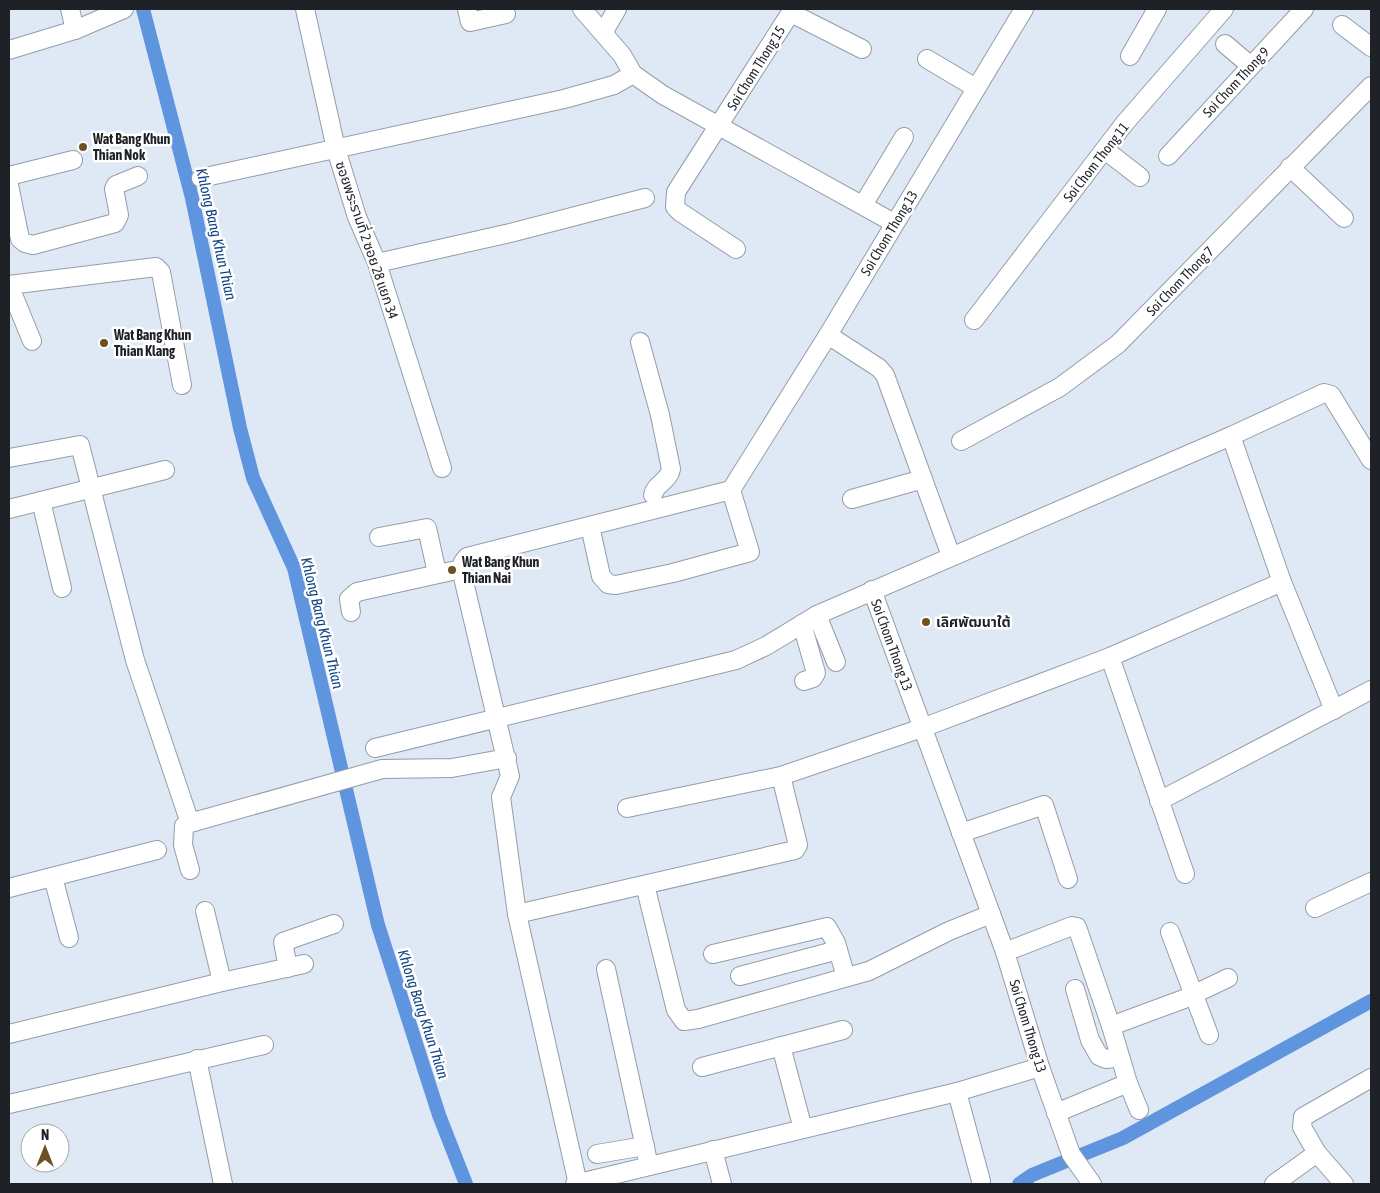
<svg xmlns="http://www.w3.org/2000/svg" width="1380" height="1193" viewBox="0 0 1380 1193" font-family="'Asap Condensed','Noto Sans Thai',sans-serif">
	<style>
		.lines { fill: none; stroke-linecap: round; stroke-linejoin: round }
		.canal { stroke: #5f95de; stroke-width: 14 }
		.minor-casing { stroke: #949da9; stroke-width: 20 }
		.minor { stroke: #fff; stroke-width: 18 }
		.poi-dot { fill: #6d5024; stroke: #fff; stroke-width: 2 }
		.labels { text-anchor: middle; stroke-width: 5; stroke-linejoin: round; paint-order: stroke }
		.street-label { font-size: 14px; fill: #1e2126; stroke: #fff }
		.poi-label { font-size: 14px; font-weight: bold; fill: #1e2126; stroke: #fff; text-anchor: start }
		.water-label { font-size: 15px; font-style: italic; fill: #0f4587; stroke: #fff }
	</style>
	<rect width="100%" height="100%" fill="#dfe9f6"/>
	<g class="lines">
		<g class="canal">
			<polyline points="143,9 192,198 240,428 253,478 294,568 378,925 439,1115 466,1184"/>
			<polyline points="1019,1184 1032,1175 1123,1138 1371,1001"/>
		</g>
		<defs>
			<g id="minor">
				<polyline points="70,9 75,30"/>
				<polyline points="305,9 336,149 357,217 377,263 442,468"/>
				<polyline points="467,9 470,22 506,14"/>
				<polyline points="582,9 622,55 633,74 663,95 894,223"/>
				<polyline points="791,13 862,49"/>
				<polyline points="1342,25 1371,47"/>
				<polyline points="603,33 617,9"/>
				<polyline points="1225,44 1251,66"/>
				<polyline points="9,50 75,30 124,9"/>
				<polyline points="1130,56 1157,9"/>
				<polyline points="927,59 976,88"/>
				<polyline points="1105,150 1140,177"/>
				<polyline points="1168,156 1304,9"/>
				<polyline points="1290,167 1344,218"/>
				<polyline points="9,176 73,160"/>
				<polyline points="201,178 564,99 614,85 633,74"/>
				<polyline points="9,185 20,239 25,243 33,245 115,223 119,215 114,189 116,185 138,176"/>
				<polyline points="863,205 904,137"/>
				<polyline points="736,249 680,212 675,207 676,192 793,9"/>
				<polyline points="377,263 510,233 645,198"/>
				<polyline points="974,320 1124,124 1224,9"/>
				<polyline points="828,335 879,368 885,375 951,556"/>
				<polyline points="32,341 9,285 156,267 161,272 182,385"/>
				<path d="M640,342L660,415L671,469C669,481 655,484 653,495"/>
				<polyline points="1231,436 1282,582 1334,710"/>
				<polyline points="961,441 1060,387 1118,344 1371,86"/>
				<polyline points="9,458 80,445 135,660 190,823"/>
				<polyline points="852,499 923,479"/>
				<polyline points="41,501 62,588"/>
				<polyline points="9,509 165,470"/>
				<polyline points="590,526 601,576 608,584 616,585 673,573 750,552 731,490"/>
				<polyline points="379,537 427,528 437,573"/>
				<polyline points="872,590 1005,952 1040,1067 1071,1154 1092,1184"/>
				<polyline points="351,612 349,599 357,592 461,569"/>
				<polyline points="817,615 836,662"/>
				<polyline points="802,624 816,673 813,678 804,681"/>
				<polyline points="1110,657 1185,874"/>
				<polyline points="375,748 736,660 766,646 817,615 1231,436 1324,393 1331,395 1371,460"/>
				<polyline points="1159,801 1371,690"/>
				<polyline points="627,808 781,776 922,728 1110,657 1282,582"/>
				<polyline points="961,833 1044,805 1068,879"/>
				<polyline points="190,870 183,845 184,826 190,823 382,769 452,768 507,758"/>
				<polyline points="53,877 69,938"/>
				<polyline points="645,885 676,1010 684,1021 698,1019 869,971 949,931 991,914"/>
				<polyline points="9,888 157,850"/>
				<polyline points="1315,908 1371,882"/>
				<polyline points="205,911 222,982"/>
				<polyline points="517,914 795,850 798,845 781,776"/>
				<polyline points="1170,932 1209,1035"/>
				<polyline points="1005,952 1072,926 1077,927 1111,1026 1128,1083 1139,1110"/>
				<polyline points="713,954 827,927 836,943 846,977"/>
				<polyline points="288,968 283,942 334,924"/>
				<polyline points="606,969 649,1166"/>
				<polyline points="740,976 838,950"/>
				<polyline points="1075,989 1090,1040 1099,1056 1106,1059 1120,1057"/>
				<polyline points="1111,1026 1184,999 1228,978"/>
				<polyline points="9,1034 222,982 304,964"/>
				<polyline points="781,1046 803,1129"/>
				<polyline points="197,1059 223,1184"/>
				<polyline points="702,1067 843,1030"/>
				<polyline points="957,1092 981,1181"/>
				<polyline points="9,1104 264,1045"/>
				<polyline points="1056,1113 1128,1083"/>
				<polyline points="713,1150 722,1184"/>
				<polyline points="1317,1153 1344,1184"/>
				<polyline points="597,1154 645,1146"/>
				<polyline points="575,1184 957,1092 1040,1067"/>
				<polyline points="578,1184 517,914 501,797 510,776 461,569 463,562 467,557 731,490 828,335 1024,9"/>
				<polyline points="1274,1184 1317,1153 1302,1127 1303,1117 1371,1078"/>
			</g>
		</defs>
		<use href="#minor" class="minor-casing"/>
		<use href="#minor" class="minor"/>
	</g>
	<g class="poi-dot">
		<circle cx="83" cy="147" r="5"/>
		<circle cx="104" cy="343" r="5"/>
		<circle cx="452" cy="570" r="5"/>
		<circle cx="926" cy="622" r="5"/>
	</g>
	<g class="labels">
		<g class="street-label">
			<text transform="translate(756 68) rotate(-58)" y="5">Soi Chom Thong 15</text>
			<text transform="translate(1236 82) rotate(-47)" y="5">Soi Chom Thong 9</text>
			<text transform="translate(1096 162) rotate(-52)" y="5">Soi Chom Thong 11</text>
			<text transform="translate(889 233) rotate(-59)" y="5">Soi Chom Thong 13</text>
			<text transform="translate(367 240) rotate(71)" y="5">ซอยพระรามที่ 2 ซอย 28 แยก 34</text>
			<text transform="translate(1180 281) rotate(-46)" y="5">Soi Chom Thong 7</text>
			<text transform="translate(892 645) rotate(70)" y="5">Soi Chom Thong 13</text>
			<text transform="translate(1028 1026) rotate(73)" y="5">Soi Chom Thong 13</text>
		</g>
		<g class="poi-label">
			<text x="93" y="144">Wat Bang Khun<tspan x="93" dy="16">Thian Nok</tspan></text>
			<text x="114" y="340">Wat Bang Khun<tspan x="114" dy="16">Thian Klang</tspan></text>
			<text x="462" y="567">Wat Bang Khun<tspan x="462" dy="16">Thian Nai</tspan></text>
			<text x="936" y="627">เลิศพัฒนาใต้</text>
		</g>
		<g class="water-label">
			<text transform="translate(216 234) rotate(77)" y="5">Khlong Bang Khun Thian</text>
			<text transform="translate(322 623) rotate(76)" y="5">Khlong Bang Khun Thian</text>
			<text transform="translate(423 1014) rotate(72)" y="5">Khlong Bang Khun Thian</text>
		</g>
	</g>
	<rect width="1380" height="1193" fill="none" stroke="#1e2126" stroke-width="20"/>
	<g transform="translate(45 1148)"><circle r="24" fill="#ffffff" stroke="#a5a6a8"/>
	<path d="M0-4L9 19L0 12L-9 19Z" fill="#6d5024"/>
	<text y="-8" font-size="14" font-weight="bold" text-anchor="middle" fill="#1e2126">N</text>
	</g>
</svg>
